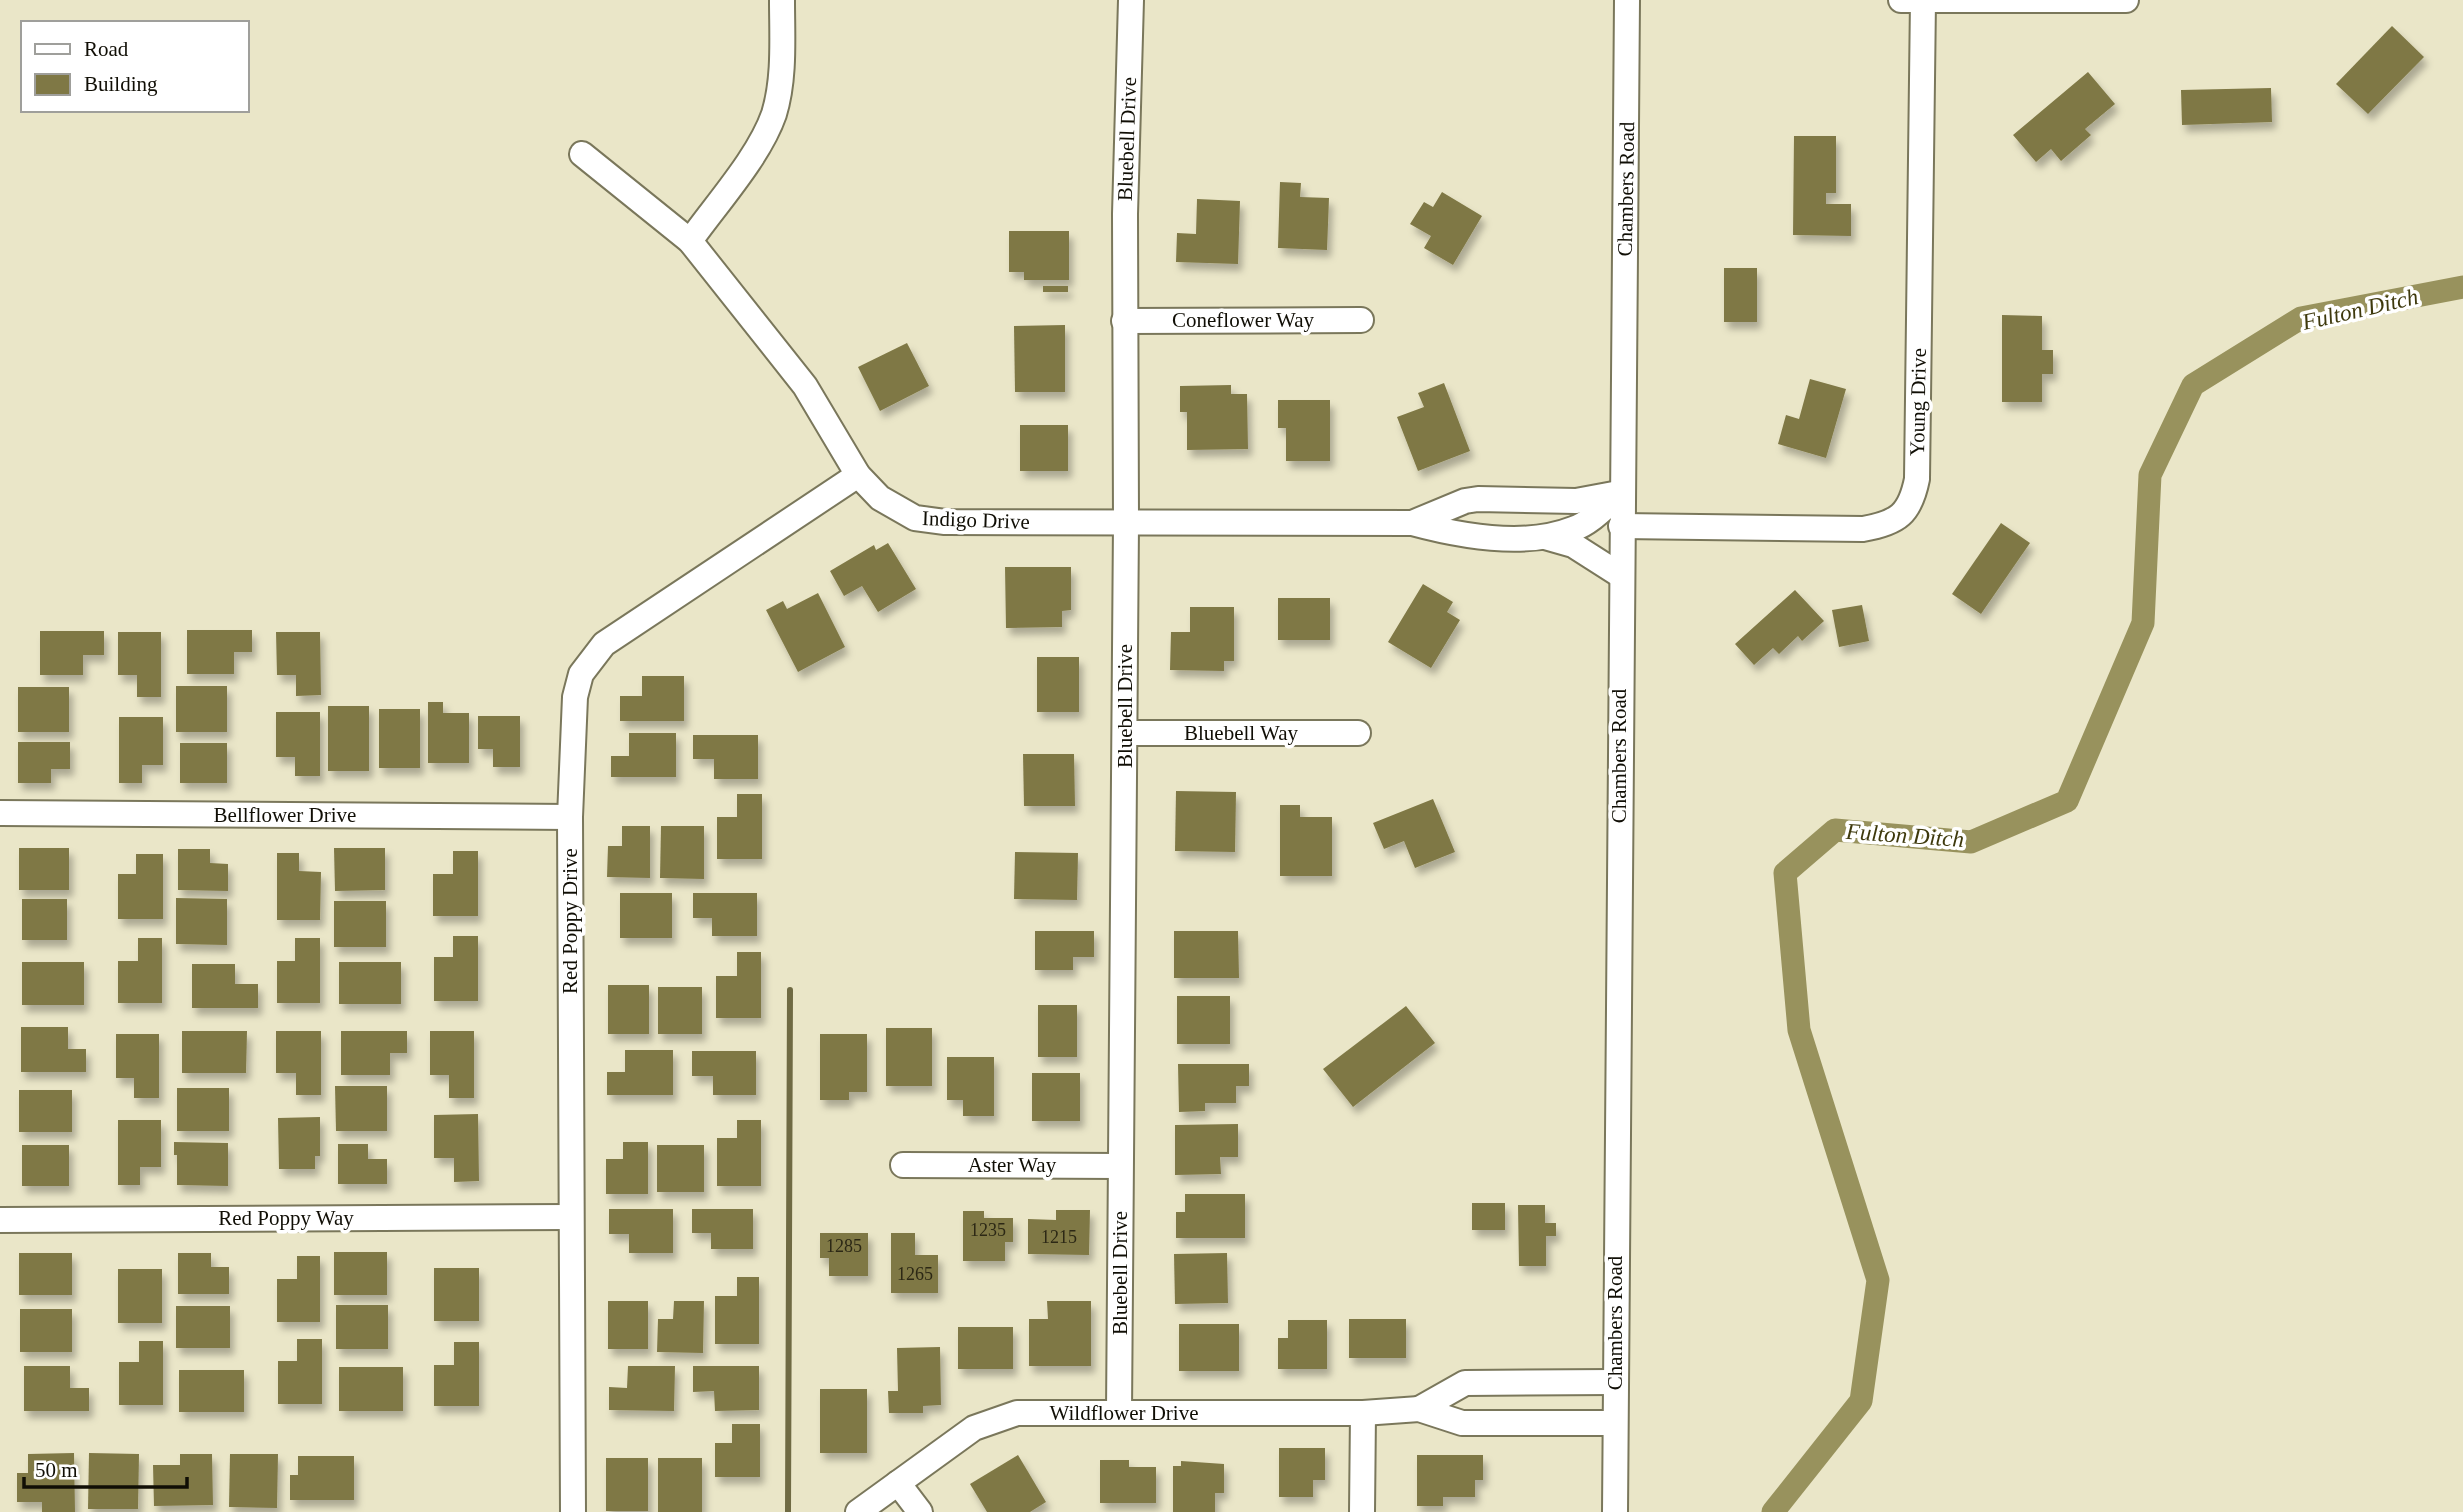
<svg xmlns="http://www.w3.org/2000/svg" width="2463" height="1512" viewBox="0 0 2463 1512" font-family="'Times New Roman',serif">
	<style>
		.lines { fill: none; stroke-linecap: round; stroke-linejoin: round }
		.stream { stroke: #6f6a43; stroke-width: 6 }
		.canal { stroke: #98925d; stroke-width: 23 }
		.building { fill: #7f7845; filter: url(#shadow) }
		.minor-casing { stroke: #7a775b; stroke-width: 28 }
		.minor { stroke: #fff; stroke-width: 24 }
		.labels { text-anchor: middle; stroke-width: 7; stroke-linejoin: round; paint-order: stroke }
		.number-label { font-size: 18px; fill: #2c2815 }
		.street-label { font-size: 21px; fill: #100e05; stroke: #fff }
		.water-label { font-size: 23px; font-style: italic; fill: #3e390d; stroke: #fff }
	</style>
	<defs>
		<filter id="shadow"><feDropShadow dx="4" dy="7" stdDeviation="3.5" flood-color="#0004"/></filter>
	</defs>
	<rect width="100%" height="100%" fill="#eae6c8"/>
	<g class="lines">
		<polyline class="stream" points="788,1512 790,990"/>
		<polyline class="canal" points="1773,1512 1861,1401 1878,1280 1799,1030 1785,873 1835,830 1971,842 2067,801 2143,623 2150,475 2193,385 2301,318 2463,287"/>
	</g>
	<g class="building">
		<polygon points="2392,26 2424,57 2368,114 2336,84"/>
		<polygon points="2088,72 2115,104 2085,129 2091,135 2061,161 2051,149 2036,162 2013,135"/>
		<polygon points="2271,88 2272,122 2182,125 2181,90"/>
		<polygon points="1794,136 1836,136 1836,193 1826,193 1826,204 1851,204 1851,236 1793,235"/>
		<polygon points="1280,182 1301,183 1300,197 1329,198 1327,250 1278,248"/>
		<polygon points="1442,192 1482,216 1453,265 1424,248 1431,236 1410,224 1424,202 1433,207"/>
		<polygon points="1197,199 1240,201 1238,264 1176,262 1177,233 1196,234"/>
		<polygon points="1009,231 1069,231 1069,280 1024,280 1024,272 1009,272"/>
		<rect x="1724" y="268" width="33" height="54"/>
		<rect x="1043" y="286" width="25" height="6"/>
		<polygon points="2002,315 2042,316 2042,350 2053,350 2053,374 2042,374 2042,402 2002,402"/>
		<polygon points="1065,325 1065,392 1015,392 1014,326"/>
		<polygon points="907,343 929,386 880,411 858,367"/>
		<polygon points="1810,379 1846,389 1826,458 1778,444 1786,415 1799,419"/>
		<polygon points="1444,383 1470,451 1418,471 1397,417 1424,407 1418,393"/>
		<polygon points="1231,385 1231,394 1247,394 1248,449 1187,450 1187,412 1180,412 1180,386"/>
		<polygon points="1278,400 1330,400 1330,461 1286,461 1286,428 1278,428"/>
		<rect x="1020" y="425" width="48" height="46"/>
		<polygon points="2001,523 2030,543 1981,614 1952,594"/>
		<polygon points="888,543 916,589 878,612 862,586 844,596 830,571 874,545 876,550"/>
		<polygon points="1005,567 1071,567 1071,610 1062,611 1062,627 1006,628"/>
		<polygon points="1423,584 1453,602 1447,612 1460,620 1431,668 1388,642"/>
		<polygon points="1795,590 1824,621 1802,641 1798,636 1779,654 1773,648 1754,665 1735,644"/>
		<polygon points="818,593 845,647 798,672 766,610 783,601 787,609"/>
		<rect x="1278" y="598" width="52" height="42"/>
		<polygon points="1862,605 1869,641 1839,647 1832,610"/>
		<polygon points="1190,607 1234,607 1234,661 1224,661 1224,671 1170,670 1171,632 1190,632"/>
		<polygon points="187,630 252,630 252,652 234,652 234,674 187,674"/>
		<polygon points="40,631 104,631 104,655 83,655 83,675 40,675"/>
		<polygon points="118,632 161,632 161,697 137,697 137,675 118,675"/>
		<polygon points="276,632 320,632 321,695 296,696 296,675 277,675"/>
		<rect x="1037" y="657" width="42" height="55"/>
		<polygon points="642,676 684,676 684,721 620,721 620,696 642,696"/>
		<rect x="176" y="686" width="51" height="46"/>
		<rect x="18" y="687" width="51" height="45"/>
		<polygon points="428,702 443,702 443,713 469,713 469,763 428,763"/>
		<rect x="328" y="706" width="41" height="65"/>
		<rect x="379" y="709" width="41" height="59"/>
		<polygon points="276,712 320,712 320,776 295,776 295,757 276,757"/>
		<polygon points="478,716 520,716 520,767 493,767 493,749 478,749"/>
		<polygon points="119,717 163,717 163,765 142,765 142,783 119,783"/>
		<polygon points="629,733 676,733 676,777 611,777 611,756 629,756"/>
		<polygon points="693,735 758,735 758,779 714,779 714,759 693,759"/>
		<polygon points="18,742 70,742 70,769 51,769 51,783 18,783"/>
		<rect x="180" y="743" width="47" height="40"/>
		<polygon points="1023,754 1074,754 1075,806 1024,806"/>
		<polygon points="1176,791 1236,792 1235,852 1175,851"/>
		<polygon points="737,794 762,794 762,859 717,859 717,817 737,817"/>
		<polygon points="1433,799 1455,852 1415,868 1404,841 1384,849 1373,823"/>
		<polygon points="1280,805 1300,805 1300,817 1332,817 1332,876 1280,876"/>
		<polygon points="622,826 650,826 650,878 607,877 608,846 622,846"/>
		<polygon points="661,826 704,826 704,879 660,878"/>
		<rect x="19" y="848" width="50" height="42"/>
		<polygon points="334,848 385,848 385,890 335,891"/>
		<polygon points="178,849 210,849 210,863 228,864 228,891 178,890"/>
		<polygon points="453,851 478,851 478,916 433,916 433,874 453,874"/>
		<polygon points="1015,852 1078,853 1077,900 1014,899"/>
		<polygon points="277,853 299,853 299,871 321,872 320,920 277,920"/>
		<polygon points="136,854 163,854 163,919 118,919 118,874 136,874"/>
		<rect x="620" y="893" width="52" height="45"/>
		<polygon points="693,893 757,893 757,936 712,936 712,918 693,918"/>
		<polygon points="176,898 227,899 227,945 176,944"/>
		<rect x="22" y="899" width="45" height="41"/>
		<rect x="334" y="901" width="52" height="46"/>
		<polygon points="1035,931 1094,931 1094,957 1073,957 1073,970 1035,970"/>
		<polygon points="1174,931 1238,931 1239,978 1174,978"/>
		<polygon points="453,936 478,936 478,1001 434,1001 434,957 453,957"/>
		<polygon points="138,938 162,938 162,1003 118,1003 118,961 138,961"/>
		<polygon points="295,938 320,938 320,1003 277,1003 277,961 295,961"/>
		<polygon points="737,952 761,952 761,1018 716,1018 716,976 737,976"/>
		<rect x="22" y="962" width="62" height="43"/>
		<rect x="339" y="962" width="62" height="42"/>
		<polygon points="192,964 235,964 235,984 258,984 258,1008 192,1008"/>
		<rect x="608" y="985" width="41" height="49"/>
		<rect x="658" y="987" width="44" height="47"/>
		<rect x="1177" y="996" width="53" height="48"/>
		<rect x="1038" y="1005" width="39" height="52"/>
		<polygon points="1406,1006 1435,1043 1353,1107 1323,1069"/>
		<polygon points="21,1027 68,1027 68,1049 86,1049 86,1072 21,1072"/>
		<rect x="886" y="1028" width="46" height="58"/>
		<polygon points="182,1031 247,1031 246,1073 182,1073"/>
		<polygon points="276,1031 321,1031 321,1095 296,1095 296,1073 276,1073"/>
		<polygon points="341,1031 407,1031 407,1053 390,1053 390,1075 341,1075"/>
		<polygon points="430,1031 474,1031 474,1098 449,1098 449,1075 430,1075"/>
		<polygon points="116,1034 159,1034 159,1098 134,1098 134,1078 116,1078"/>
		<polygon points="820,1034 867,1034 867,1092 849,1092 849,1100 820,1100"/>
		<polygon points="625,1050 673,1050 673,1095 607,1095 607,1072 625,1072"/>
		<polygon points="692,1051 756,1051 756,1095 713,1095 713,1076 692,1076"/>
		<polygon points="947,1057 994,1057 994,1116 963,1116 963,1100 947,1100"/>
		<polygon points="1178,1064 1249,1064 1249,1086 1236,1086 1236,1103 1205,1103 1205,1111 1179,1112"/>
		<rect x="1032" y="1073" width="48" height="48"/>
		<polygon points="335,1086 387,1086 387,1131 336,1131"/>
		<rect x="177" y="1088" width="52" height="43"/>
		<rect x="19" y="1090" width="53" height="42"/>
		<polygon points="478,1114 479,1181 454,1182 454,1158 434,1158 434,1115"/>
		<polygon points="320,1117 320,1156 315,1156 315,1169 279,1169 278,1118"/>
		<polygon points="118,1120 161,1120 161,1167 140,1167 140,1185 118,1185"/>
		<polygon points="737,1120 761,1120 761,1186 717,1186 717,1138 737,1138"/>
		<polygon points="1238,1124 1238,1157 1220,1157 1221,1174 1175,1175 1175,1125"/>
		<polygon points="174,1142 228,1143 228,1186 177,1185 177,1155 174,1155"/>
		<polygon points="623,1142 648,1142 648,1194 606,1194 606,1159 623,1159"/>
		<polygon points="338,1144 368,1144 368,1159 387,1159 387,1184 338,1184"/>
		<rect x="22" y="1145" width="47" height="41"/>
		<rect x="657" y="1145" width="47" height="47"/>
		<polygon points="1185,1194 1245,1194 1245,1238 1176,1238 1176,1212 1185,1212"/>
		<rect x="1472" y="1203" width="33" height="27"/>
		<polygon points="1518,1205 1545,1205 1545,1223 1556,1223 1556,1236 1546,1236 1546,1266 1519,1266"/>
		<polygon points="609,1209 673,1209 673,1253 629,1253 629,1234 609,1234"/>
		<polygon points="692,1209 753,1209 753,1249 711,1249 711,1233 692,1233"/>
		<polygon points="1056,1210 1090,1210 1089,1255 1028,1254 1028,1219 1056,1220"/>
		<polygon points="963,1211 984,1211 984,1218 1013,1218 1013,1242 1005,1242 1005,1261 963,1261"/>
		<polygon points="820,1233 868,1233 868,1276 829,1276 829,1258 820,1258"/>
		<polygon points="891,1233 915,1233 915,1255 938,1255 938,1293 891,1293"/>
		<rect x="334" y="1252" width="53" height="43"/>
		<rect x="19" y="1253" width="53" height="42"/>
		<polygon points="178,1253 211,1253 211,1267 229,1267 229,1294 178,1294"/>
		<polygon points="1227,1253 1228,1303 1175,1304 1174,1254"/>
		<polygon points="297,1256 320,1256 320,1322 277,1322 277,1279 297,1279"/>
		<rect x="434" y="1268" width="45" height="53"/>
		<rect x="118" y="1269" width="44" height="54"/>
		<polygon points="737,1277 759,1277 759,1344 715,1344 715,1296 737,1296"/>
		<rect x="608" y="1301" width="40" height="48"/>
		<polygon points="674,1301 704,1301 703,1353 657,1352 658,1319 673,1319"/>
		<polygon points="1047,1301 1091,1301 1091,1366 1029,1366 1029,1319 1048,1319"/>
		<rect x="336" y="1305" width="52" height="44"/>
		<rect x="176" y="1306" width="54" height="42"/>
		<rect x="20" y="1309" width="52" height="43"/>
		<rect x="1349" y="1319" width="57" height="39"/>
		<polygon points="1288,1320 1327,1320 1327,1369 1278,1369 1278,1338 1288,1338"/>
		<rect x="1179" y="1324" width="60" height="47"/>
		<rect x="958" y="1327" width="55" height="42"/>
		<polygon points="297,1339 322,1339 322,1404 278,1404 278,1361 297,1361"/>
		<polygon points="139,1341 163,1341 163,1405 119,1405 119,1362 139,1362"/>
		<polygon points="454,1342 479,1342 479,1406 434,1406 434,1365 454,1365"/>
		<polygon points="940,1347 941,1405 923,1406 923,1413 889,1413 888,1391 898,1391 897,1348"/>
		<polygon points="24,1366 70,1366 70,1388 89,1388 89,1411 24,1411"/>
		<polygon points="628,1366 675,1366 674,1411 609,1410 609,1387 627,1388"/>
		<polygon points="693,1366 759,1366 759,1410 715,1411 714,1391 693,1392"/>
		<rect x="339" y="1367" width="64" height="44"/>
		<rect x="179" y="1370" width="65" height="42"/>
		<rect x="820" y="1389" width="47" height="64"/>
		<polygon points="732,1424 760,1424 760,1477 715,1477 715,1443 732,1443"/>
		<polygon points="1279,1448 1325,1448 1325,1480 1313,1480 1313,1497 1279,1497"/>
		<polygon points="74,1453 75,1512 42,1512 42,1502 17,1502 17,1473 28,1473 28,1454"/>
		<polygon points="89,1453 139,1454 138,1509 88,1509"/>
		<polygon points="180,1454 212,1454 213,1505 154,1506 153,1465 180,1465"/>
		<polygon points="230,1454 278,1454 277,1508 229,1507"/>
		<polygon points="1018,1455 1046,1502 1030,1512 987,1512 970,1484"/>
		<polygon points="1417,1455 1483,1455 1483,1480 1475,1480 1475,1497 1443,1497 1443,1506 1417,1506"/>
		<polygon points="298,1456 354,1456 354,1500 290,1500 290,1475 298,1475"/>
		<rect x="606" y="1458" width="42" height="53"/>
		<rect x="658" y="1458" width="44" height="54"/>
		<polygon points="1100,1460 1129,1460 1129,1467 1156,1467 1156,1503 1100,1503"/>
		<polygon points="1181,1461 1224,1464 1224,1493 1215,1493 1215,1512 1173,1512 1173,1466 1181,1466"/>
	</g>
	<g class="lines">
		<defs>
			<g id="minor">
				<polyline points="1901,0 2126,0"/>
				<path d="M582,154L690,241L805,386L858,475L880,498L915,518L945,522L1412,523C1460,536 1525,548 1573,529C1591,523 1607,505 1621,493"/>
				<path d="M690,241C717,203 759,157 774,114C785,78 782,37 782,0"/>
				<polyline points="1124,321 1361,320"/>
				<polyline points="1412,523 1465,501 1478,499 1576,501 1619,493"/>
				<path d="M1621,526L1863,529C1898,523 1910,514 1917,479L1923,0"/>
				<polyline points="1545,537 1573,545 1620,575"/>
				<polyline points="1125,733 1358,733"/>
				<polyline points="0,813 570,817"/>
				<polyline points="903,1165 1120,1166"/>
				<polyline points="0,1220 571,1217"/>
				<polyline points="1419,1409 1465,1383 1614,1382"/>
				<polyline points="1119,1412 1126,523 1125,214 1131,0"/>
				<polyline points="898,1483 920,1512"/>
				<polyline points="573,1512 570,817 575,697 581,674 604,644 858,475"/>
				<polyline points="858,1512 974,1428 1017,1413 1363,1413 1419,1409 1462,1423 1614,1423"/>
				<polyline points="1362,1512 1363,1413"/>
				<polyline points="1615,1512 1627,0"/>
			</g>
		</defs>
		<use href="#minor" class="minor-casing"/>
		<use href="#minor" class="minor"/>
	</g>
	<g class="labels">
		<g class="number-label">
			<text x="988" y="1236">1235</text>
			<text x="1059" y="1243">1215</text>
			<text x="844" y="1252">1285</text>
			<text x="915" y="1280">1265</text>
		</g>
		<g class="street-label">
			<text transform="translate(1127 139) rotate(-88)" y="7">Bluebell Drive</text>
			<text transform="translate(1626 189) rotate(-89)" y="7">Chambers Road</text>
			<text x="1243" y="327">Coneflower Way</text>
			<text transform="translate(1918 402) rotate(-89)" y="7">Young Drive</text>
			<text transform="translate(976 520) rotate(2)" y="7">Indigo Drive</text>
			<text transform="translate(1125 706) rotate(-90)" y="7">Bluebell Drive</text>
			<text x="1241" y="740">Bluebell Way</text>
			<text transform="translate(1619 756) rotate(-90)" y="7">Chambers Road</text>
			<text x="285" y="822">Bellflower Drive</text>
			<text transform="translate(570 921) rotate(-90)" y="7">Red Poppy Drive</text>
			<text x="1012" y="1172">Aster Way</text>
			<text x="286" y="1225">Red Poppy Way</text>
			<text transform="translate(1120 1273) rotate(-90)" y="7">Bluebell Drive</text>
			<text transform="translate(1615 1323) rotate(-90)" y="7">Chambers Road</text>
			<text x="1124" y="1420">Wildflower Drive</text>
		</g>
		<g class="water-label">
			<text transform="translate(2360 309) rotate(-13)" y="8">Fulton Ditch</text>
			<text transform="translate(1905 835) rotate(4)" y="8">Fulton Ditch</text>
		</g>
	</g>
	<rect x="21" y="21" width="228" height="91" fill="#ffffff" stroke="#9f9f9b" stroke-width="2"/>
	<rect x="35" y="44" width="35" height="10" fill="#ffffff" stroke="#9f9f9b" stroke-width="2"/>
	<text x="84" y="56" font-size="21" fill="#100e05">Road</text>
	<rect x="35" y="74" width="35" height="21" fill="#7f7845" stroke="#9f9f9b" stroke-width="2"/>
	<text x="84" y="91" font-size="21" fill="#100e05">Building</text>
	<path d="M24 1477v10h163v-10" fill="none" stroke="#100e05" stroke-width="3.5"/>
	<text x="35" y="1477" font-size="21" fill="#100e05" stroke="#ffffff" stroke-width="5" paint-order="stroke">50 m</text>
</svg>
